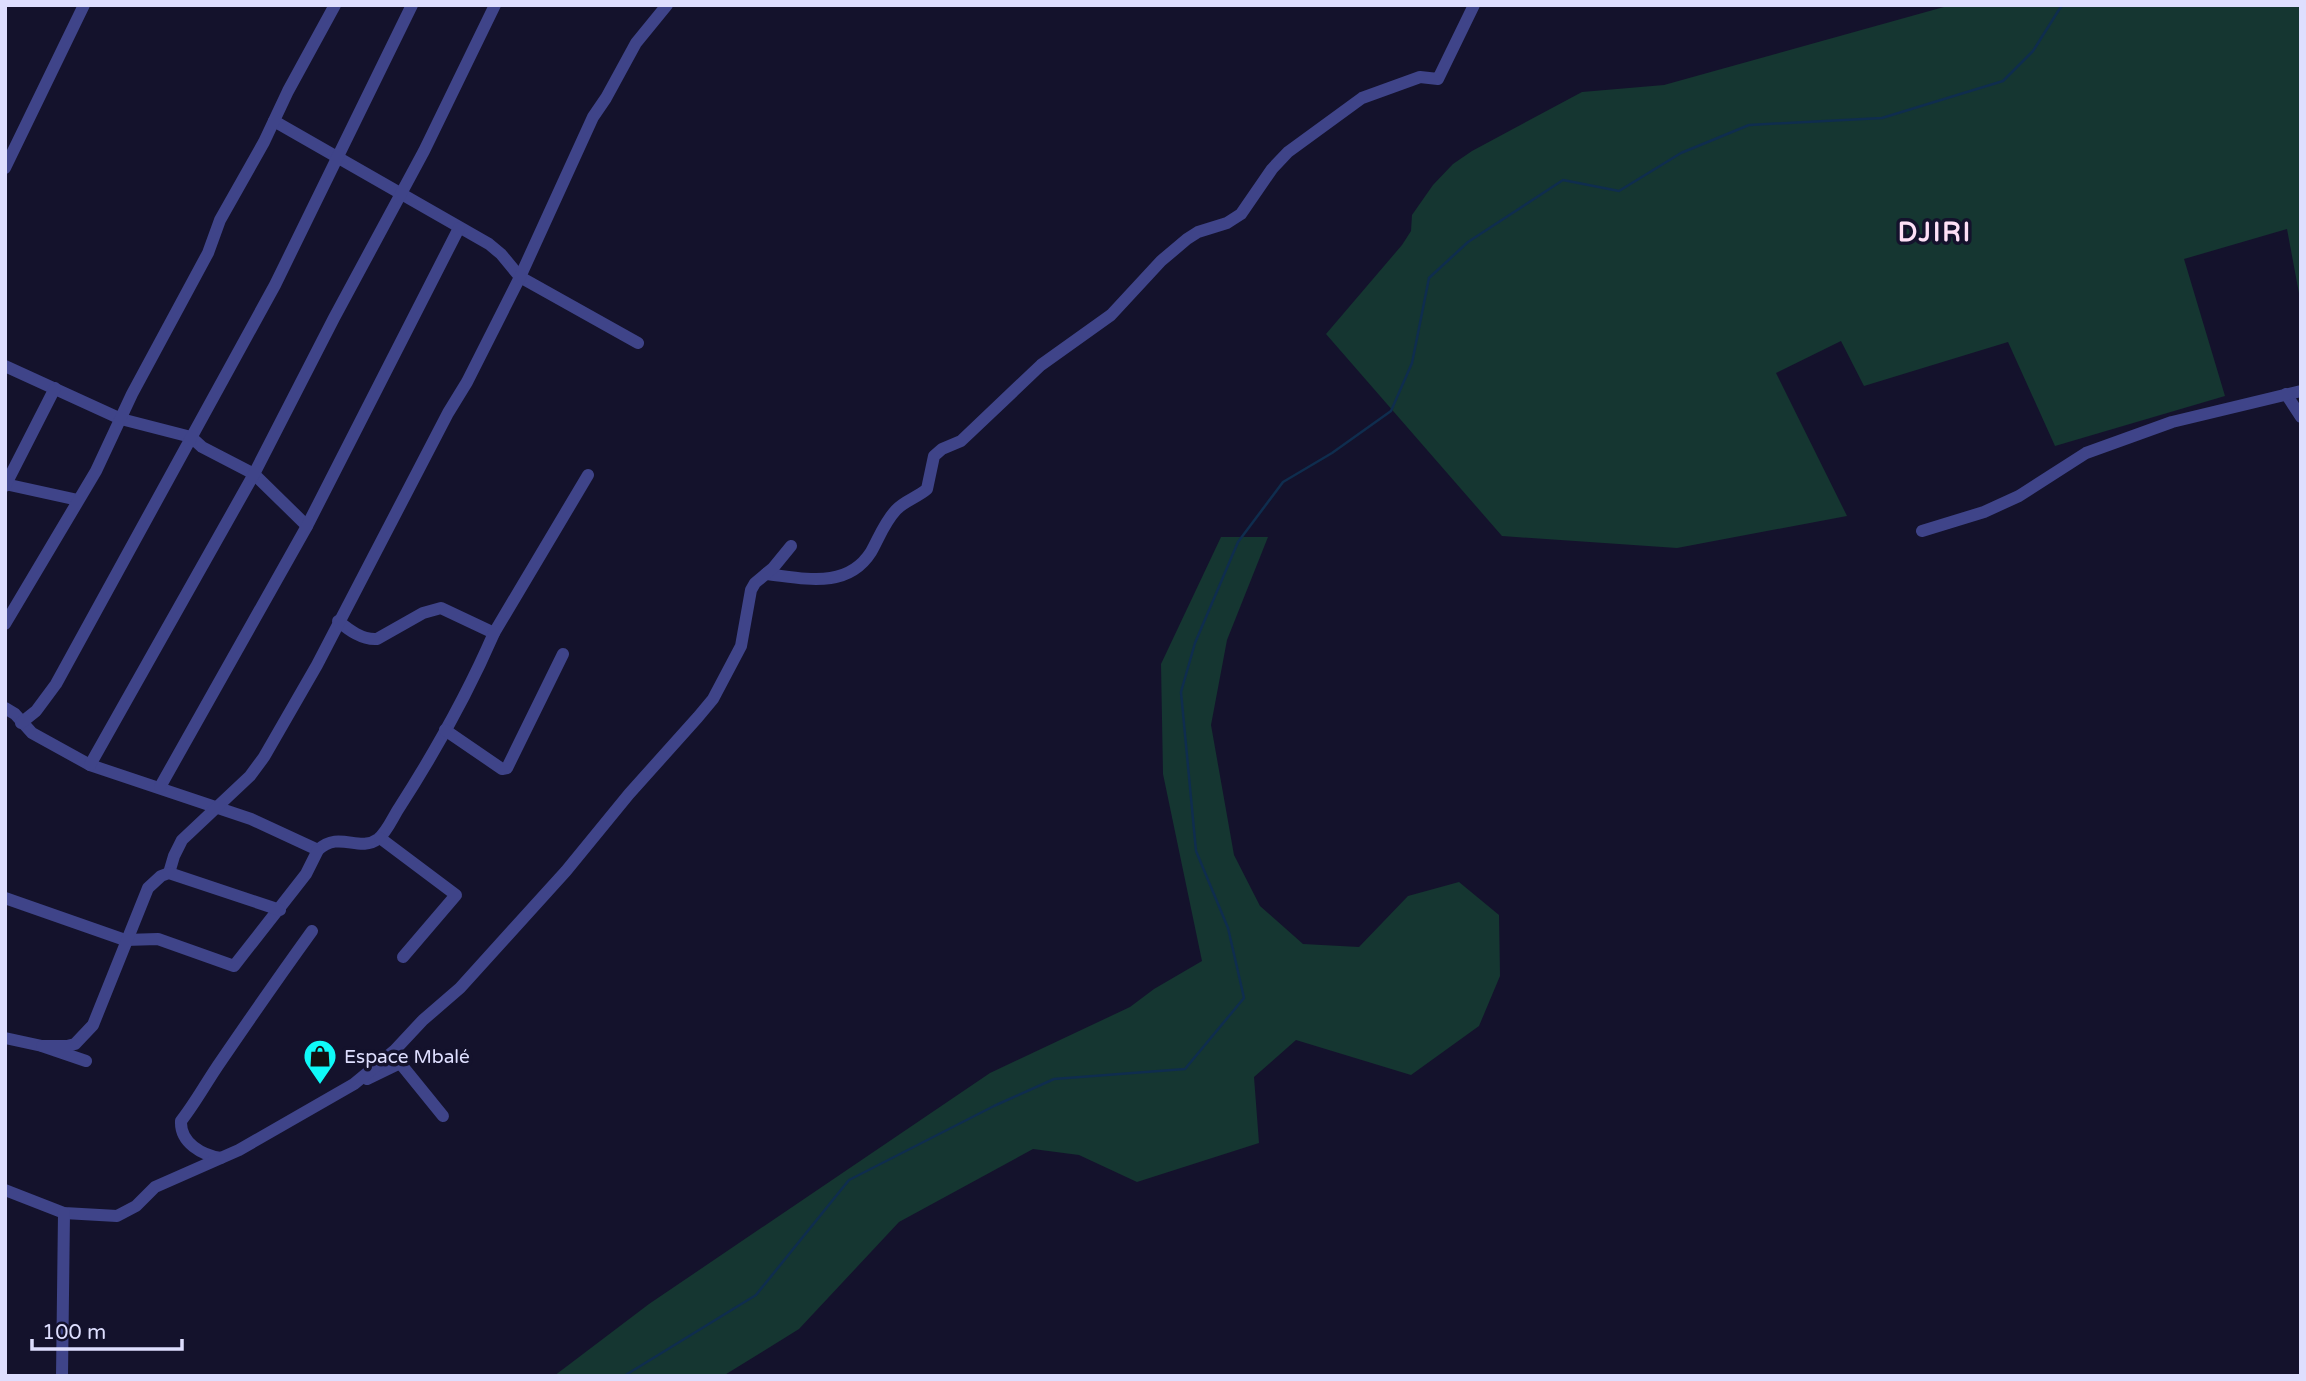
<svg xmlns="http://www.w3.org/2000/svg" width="2306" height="1381" viewBox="0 0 2306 1381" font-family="'Varela Round',sans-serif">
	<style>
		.green { fill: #153631 }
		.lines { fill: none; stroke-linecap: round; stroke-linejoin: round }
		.stream { stroke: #0f2d4e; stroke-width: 2.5 }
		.minor { stroke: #3f4489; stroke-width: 12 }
		.labels { text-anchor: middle; stroke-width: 7; stroke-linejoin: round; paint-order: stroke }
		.poi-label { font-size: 19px; fill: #dedefe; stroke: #14122c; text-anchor: start }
		.district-label { font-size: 26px; font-weight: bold; letter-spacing: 2px; fill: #fee0f6; stroke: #14122c }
	</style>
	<rect width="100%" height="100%" fill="#14122c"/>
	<g class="green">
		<polygon points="1951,5 2301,5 2301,304 2287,229 2184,259 2225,396 2055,446 2008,342 1864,386 1841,341 1776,373 1847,516 1677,548 1502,536 1326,334 1402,245 1411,231 1412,215 1433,185 1453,164 1472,151 1582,92 1664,85"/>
		<polygon points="1221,537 1268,537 1227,640 1211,725 1234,855 1260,906 1303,944 1359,947 1408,896 1459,882 1499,915 1500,976 1479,1026 1411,1075 1296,1040 1254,1077 1259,1143 1137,1182 1079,1155 1033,1149 899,1222 799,1329 723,1376 554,1376 649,1304 990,1073 1130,1007 1154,989 1202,961 1163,774 1161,664"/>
	</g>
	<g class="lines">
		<polyline class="stream" points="624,1376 756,1295 849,1180 994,1106 1054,1079 1185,1069 1244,998 1228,928 1196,851 1181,692 1195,643 1238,542 1283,482 1332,453 1391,411 1412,363 1429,278 1468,242 1563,180 1619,191 1681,153 1749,125 1882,118 2003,81 2033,51 2062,5"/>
		<g class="minor">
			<polyline points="274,121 489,244 501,254 520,277 638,343"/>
			<polyline points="5,168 84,5"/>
			<polyline points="5,366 121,419 191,437 202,447 254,474 307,526"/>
			<polyline points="2286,394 2301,417"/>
			<polyline points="5,484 78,500"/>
			<polyline points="5,486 55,388"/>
			<polyline points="1922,531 1984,512 2019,496 2086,453 2172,422 2301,391"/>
			<path d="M766,574C803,578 847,590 871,552C879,538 884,523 896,510C904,501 918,497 927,489L934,456L942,449L961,441L1041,365L1111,315L1161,261L1187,239L1198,232L1227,223L1241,214L1272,169L1288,152L1362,98L1420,77L1438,79L1474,5"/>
			<path d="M338,621C349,630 362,640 377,639L423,613L441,608L494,633"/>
			<polyline points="5,624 96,471 132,394 208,253 220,220 264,142 288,91 335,5"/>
			<path d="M5,708L15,714L32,733L90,765L251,819L318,850C339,830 359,853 378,839C387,832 393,817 399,808C435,752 468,693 494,633L588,475"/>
			<polyline points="21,723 36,711 56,684 275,285 412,5"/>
			<polyline points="445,730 502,769 507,768 563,654"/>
			<polyline points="90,765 254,474 334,318 424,151 495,5"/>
			<polyline points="160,787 307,526 459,228"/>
			<polyline points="380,838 456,895 403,957"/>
			<polyline points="169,873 174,856 182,840 250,776 264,757 317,665 448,413 467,382 520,277 593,117 606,98 636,43 667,5"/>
			<polyline points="5,898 125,940 158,939 234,966 306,874 318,850"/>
			<polyline points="5,1038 42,1046 86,1061"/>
			<polyline points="42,1046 67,1046 75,1044 93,1025 148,888 161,876 169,873 280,910"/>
			<polyline points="367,1079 400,1063 443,1116"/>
			<path d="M221,1158C202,1155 180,1143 181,1121C196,1102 207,1081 221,1061C251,1017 281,974 312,931"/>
			<polyline points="5,1190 64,1213 117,1216 136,1206 155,1187 239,1150 354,1084 394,1051 423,1020 460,988 566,871 629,794 698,717 713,699 741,646 751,590 755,583 773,568 791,546"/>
			<polyline points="62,1376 64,1213"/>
		</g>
	</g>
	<defs>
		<symbol id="shop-pin" viewBox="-11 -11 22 30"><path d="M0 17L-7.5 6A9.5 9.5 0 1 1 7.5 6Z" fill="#0ff9f8" stroke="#14122c"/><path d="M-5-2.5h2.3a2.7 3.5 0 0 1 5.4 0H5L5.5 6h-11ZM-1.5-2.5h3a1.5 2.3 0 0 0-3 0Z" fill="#111"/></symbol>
	</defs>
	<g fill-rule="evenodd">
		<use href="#shop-pin" x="301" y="1037" width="38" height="52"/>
	</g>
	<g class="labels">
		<g class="poi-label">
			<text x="344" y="1063">Espace Mbalé</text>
		</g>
		<g class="district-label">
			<text x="1935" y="241">DJIRI</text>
		</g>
	</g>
	<rect width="2306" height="1381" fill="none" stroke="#dedefe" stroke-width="14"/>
	<path d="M32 1339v10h150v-10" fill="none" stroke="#dedefe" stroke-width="3.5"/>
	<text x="42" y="1339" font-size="21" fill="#dedefe" stroke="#14122c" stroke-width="5" paint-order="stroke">100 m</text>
</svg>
